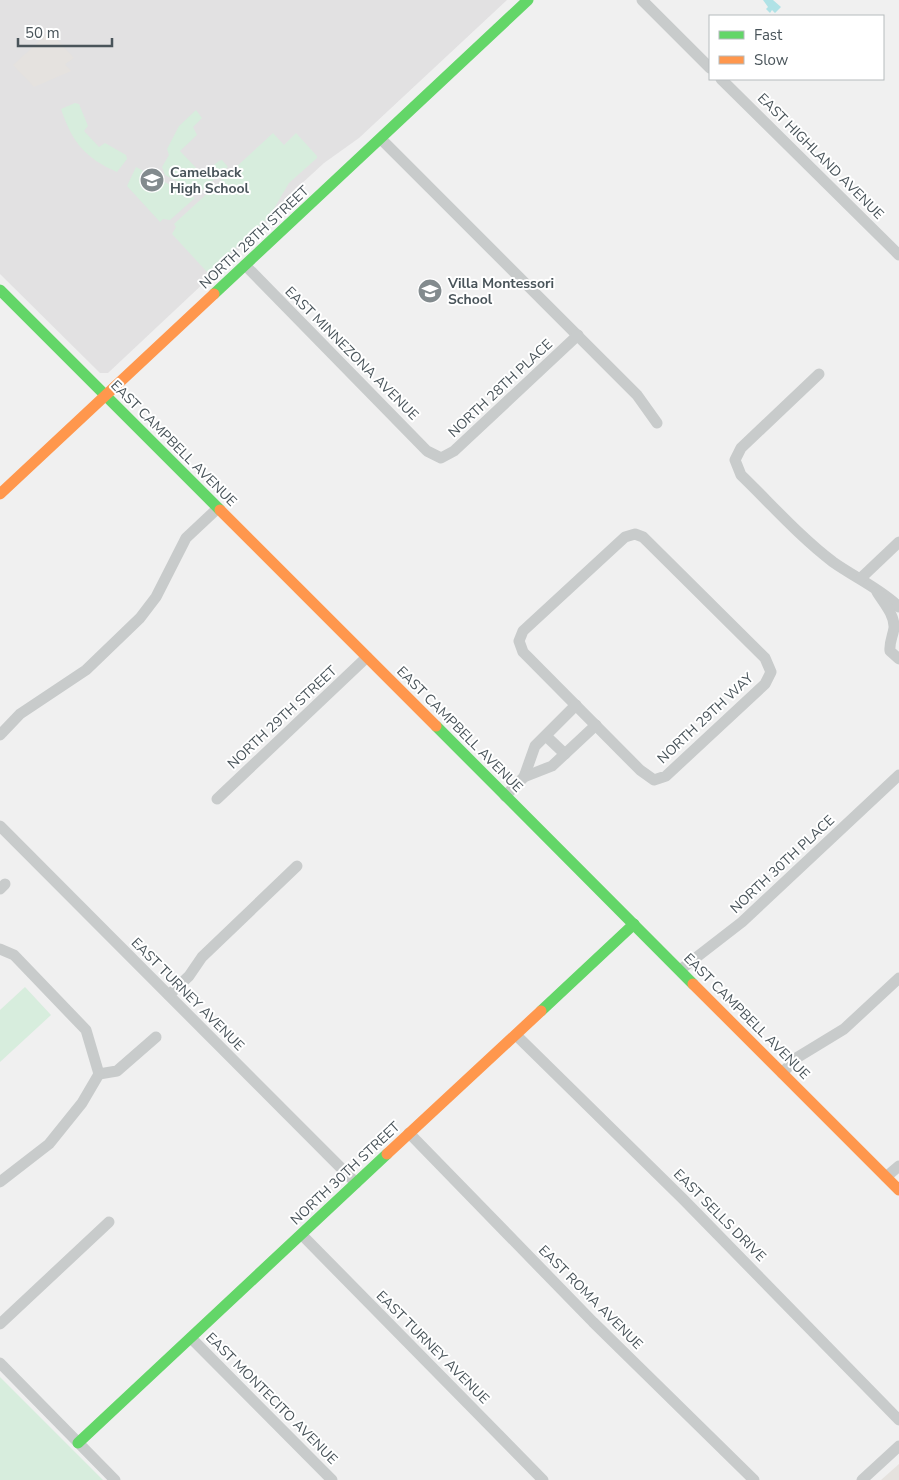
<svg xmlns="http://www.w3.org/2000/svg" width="899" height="1480" viewBox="0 0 899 1480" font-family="'Nunito Sans',sans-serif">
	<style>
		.commercial { fill: #e5e2de }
		.education { fill: #e2e1e2 }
		.green { fill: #d7eddd }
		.sand { fill: #e5e2df }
		.water { fill: #b0e2e6 }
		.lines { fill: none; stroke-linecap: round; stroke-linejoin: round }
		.street { stroke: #c8cbcb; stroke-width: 11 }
		.fast { stroke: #63d668; stroke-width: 11 }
		.slow { stroke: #ff974d; stroke-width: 11 }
		.labels { text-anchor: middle; stroke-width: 4; stroke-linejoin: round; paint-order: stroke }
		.street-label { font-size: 14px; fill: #49545a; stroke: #fff }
		.poi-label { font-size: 14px; font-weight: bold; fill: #49545a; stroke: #fff; text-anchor: start }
	</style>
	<rect width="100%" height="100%" fill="#f0f0f0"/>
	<polygon class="commercial" points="899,1464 899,1480 881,1480"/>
	<polygon class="education" points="0,0 507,0 359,138 324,163 286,198 272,219 108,373 100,373 0,274"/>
	<g class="green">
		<path d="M75,103L79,104L88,126L84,131L99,147L105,143L126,155L127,159L117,172C85,158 72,142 61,109Z"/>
		<polygon points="196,110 202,118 193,127 197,135 180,151 202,174 219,161 222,160 228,167 199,193 165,175 162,167 169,155 167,149 179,126"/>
		<polygon points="273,133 284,145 296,133 317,156 317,158 289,183 269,217 208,273 172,234 176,227 174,224"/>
		<polygon points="136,167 195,198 170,220 163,219 160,222 127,186"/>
		<polygon points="25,987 51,1015 0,1062 0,1010"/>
		<polygon points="0,1377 103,1480 0,1480"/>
	</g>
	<polygon class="sand" points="51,33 74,58 65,64 71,71 34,87 13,65 47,34"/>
	<polygon class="water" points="763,0 773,0 781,7 775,13 772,10 770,13 766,9 768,7"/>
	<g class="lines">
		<g class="street">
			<polyline points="642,0 710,68"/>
			<polyline points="721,79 899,255"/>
			<polyline points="381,139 637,395 657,423"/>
			<polyline points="245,265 427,451 441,458 454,451 578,335"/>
			<path d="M819,374L741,448L735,460L741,475C771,504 800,537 833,562C854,577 881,589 899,607"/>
			<polygon points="635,534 643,537 765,658 771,672 765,684 666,776 654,780 640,770 523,652 519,641 523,631 625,537"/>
			<polyline points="861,578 899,542"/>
			<path d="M877,592C883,602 895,615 894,628C893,636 889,642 890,651L899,659"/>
			<polyline points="0,735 20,714 86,670 140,618 156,597 186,538 218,508"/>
			<polyline points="546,736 565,754"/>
			<polyline points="524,777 535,746 576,705"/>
			<polyline points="505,796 524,777 552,766 596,725"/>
			<polyline points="217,799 367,657"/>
			<polyline points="0,826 356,1183"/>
			<polyline points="0,889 5,884"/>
			<polyline points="0,949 14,955 86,1030 99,1074"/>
			<polyline points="680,970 742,922 899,775"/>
			<polyline points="169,995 189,976 202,957 297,866"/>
			<polyline points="516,1035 683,1199 899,1420"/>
			<polyline points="782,1073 798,1057 844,1029 899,978"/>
			<polyline points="99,1074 117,1071 156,1037"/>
			<polyline points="409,1133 593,1322 754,1480"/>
			<polyline points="886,1177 899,1166"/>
			<polyline points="0,1182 49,1144 82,1103 99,1074"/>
			<polyline points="302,1235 543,1480"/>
			<polyline points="0,1324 109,1222"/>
			<polyline points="191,1338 332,1480"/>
			<polyline points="0,1363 115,1480"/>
			<polyline points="862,1480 899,1446"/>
		</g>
		<g class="fast">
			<polyline points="0,290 220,510"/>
			<polyline points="214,294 528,0"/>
			<polyline points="436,726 693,984"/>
			<polyline points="541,1011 634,924"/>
			<polyline points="78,1443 387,1154"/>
		</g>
		<g class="slow">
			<polyline points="0,494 214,294"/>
			<polyline points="220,510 436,726"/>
			<polyline points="693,984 899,1190"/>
			<polyline points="387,1154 541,1011"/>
		</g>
	</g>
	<defs>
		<symbol id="school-disc" viewBox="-11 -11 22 22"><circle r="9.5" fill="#838b8e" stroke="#fff"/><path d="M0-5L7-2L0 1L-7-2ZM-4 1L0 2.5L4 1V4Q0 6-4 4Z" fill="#fff"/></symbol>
	</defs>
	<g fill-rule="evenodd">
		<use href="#school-disc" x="138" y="166" width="28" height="28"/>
		<use href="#school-disc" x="416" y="277" width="28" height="28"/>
	</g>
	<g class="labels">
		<g class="street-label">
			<text transform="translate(821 156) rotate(45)" y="5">EAST HIGHLAND AVENUE</text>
			<text transform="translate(254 237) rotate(-43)" y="5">NORTH 28TH STREET</text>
			<text transform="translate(352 353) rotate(45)" y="5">EAST MINNEZONA AVENUE</text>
			<text transform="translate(500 388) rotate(-43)" y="5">NORTH 28TH PLACE</text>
			<text transform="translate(174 443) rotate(45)" y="5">EAST CAMPBELL AVENUE</text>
			<text transform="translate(282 717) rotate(-43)" y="5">NORTH 29TH STREET</text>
			<text transform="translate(705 718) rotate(-43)" y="5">NORTH 29TH WAY</text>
			<text transform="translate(460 729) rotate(45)" y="5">EAST CAMPBELL AVENUE</text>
			<text transform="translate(782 864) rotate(-43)" y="5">NORTH 30TH PLACE</text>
			<text transform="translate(188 994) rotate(45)" y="5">EAST TURNEY AVENUE</text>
			<text transform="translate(747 1016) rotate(45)" y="5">EAST CAMPBELL AVENUE</text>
			<text transform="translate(345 1173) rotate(-43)" y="5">NORTH 30TH STREET</text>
			<text transform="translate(720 1215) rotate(45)" y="5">EAST SELLS DRIVE</text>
			<text transform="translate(591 1297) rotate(45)" y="5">EAST ROMA AVENUE</text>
			<text transform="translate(433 1347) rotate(45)" y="5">EAST TURNEY AVENUE</text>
			<text transform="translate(272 1398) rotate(45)" y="5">EAST MONTECITO AVENUE</text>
		</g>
		<g class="poi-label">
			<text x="170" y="177">Camelback<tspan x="170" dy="16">High School</tspan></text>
			<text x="448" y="288">Villa Montessori<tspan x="448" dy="16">School</tspan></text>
		</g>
	</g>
	<rect x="709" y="15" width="175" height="65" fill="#ffffff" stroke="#b6bbbd"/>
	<rect x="719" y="31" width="25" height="8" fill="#63d668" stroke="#b6bbbd"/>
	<text x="754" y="40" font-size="15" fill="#49545a">Fast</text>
	<rect x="719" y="56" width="25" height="8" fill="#ff974d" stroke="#b6bbbd"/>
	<text x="754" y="65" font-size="15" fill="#49545a">Slow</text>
	<path d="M18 38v8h94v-8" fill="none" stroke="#49545a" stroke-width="2.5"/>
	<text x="25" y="38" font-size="15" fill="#49545a" stroke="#ffffff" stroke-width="4" paint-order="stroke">50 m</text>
</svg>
